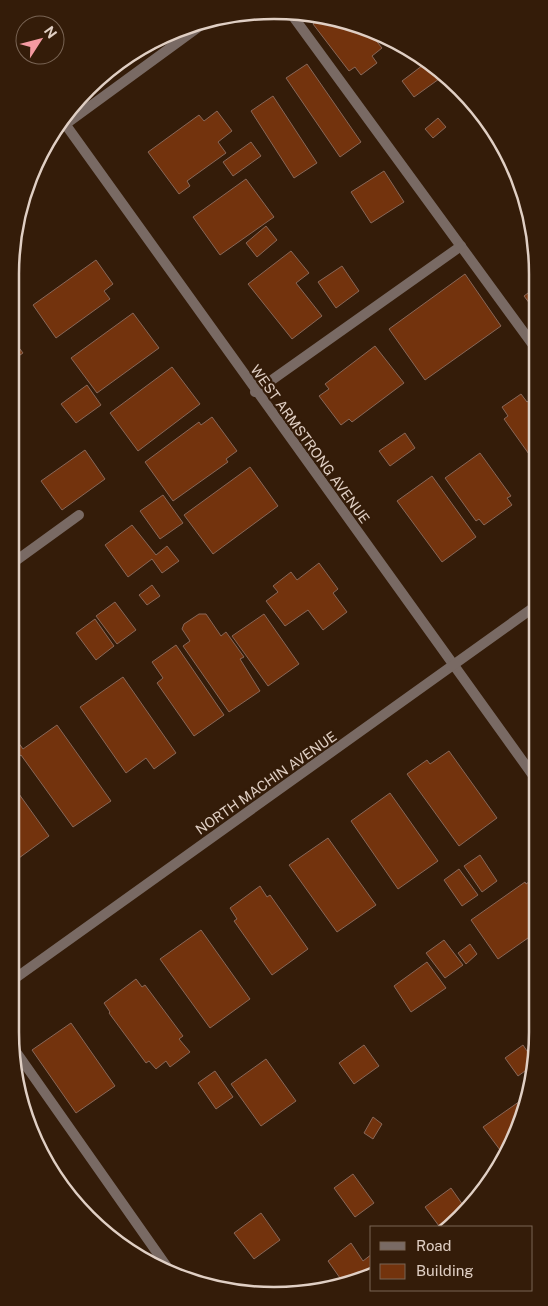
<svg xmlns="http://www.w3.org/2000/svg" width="548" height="1306" viewBox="0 0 548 1306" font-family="'Public Sans',sans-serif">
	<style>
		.building { fill: #73330d; stroke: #886758 }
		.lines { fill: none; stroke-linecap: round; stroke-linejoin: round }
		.service { stroke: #796a64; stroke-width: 10 }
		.minor { stroke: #796a64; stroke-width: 10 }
		.labels { text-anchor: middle; stroke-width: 4.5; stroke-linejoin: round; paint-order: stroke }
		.street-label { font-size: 14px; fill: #e0cfc4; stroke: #341c09 }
		.rim { fill: none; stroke: #e0cfc4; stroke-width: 2.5 }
	</style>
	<rect width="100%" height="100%" fill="#341c09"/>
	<g class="building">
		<polygon points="319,19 359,24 366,28 382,48 372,56 377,63 361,75 355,67 349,71 313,24"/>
		<polygon points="427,62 439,79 414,97 402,81"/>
		<polygon points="307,64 361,142 340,157 286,78"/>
		<polygon points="273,96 317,163 294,178 251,111"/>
		<polygon points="217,111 232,131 218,142 226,153 187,181 190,186 179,194 148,152 199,115 204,121"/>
		<polygon points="438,118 446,127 433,138 425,129"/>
		<polygon points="251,142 261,156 233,176 223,162"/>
		<polygon points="384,171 404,202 371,223 351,192"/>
		<polygon points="246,179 274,217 220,255 193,217"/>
		<polygon points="266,226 277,240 257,257 246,243"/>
		<polygon points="291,251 309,273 296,283 322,316 292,339 248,284"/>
		<polygon points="96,260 113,284 104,291 110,299 56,338 33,305"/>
		<polygon points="342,266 359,291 336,308 318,282"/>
		<polygon points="465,274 501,326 425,380 389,329"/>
		<polygon points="536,287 536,312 524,296"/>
		<polygon points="133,313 159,348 97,393 71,358"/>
		<polygon points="10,336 23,353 10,362"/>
		<polygon points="375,346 404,383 352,422 349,419 341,425 319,396 329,389 325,384"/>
		<polygon points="172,367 200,404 138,451 110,413"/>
		<polygon points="87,385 101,405 76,423 61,404"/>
		<polygon points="521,394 527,402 536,395 536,464 504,419 508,416 502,407"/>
		<polygon points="212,417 237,451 226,459 228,462 173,501 145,462 199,422 201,425"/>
		<polygon points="405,433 415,448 390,466 379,451"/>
		<polygon points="85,450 105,479 62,510 41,481"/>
		<polygon points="480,453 511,496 507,498 512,505 484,525 479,519 476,521 445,478"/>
		<polygon points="250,467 278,506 213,554 184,515"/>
		<polygon points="432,476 476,537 442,562 397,501"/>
		<polygon points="163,495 183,523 160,539 140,511"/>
		<polygon points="132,525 156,555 167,546 179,561 162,573 152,559 128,577 105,545"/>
		<polygon points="319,563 338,589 333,593 347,612 323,630 308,610 285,626 266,601 278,592 273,586 291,572 297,580"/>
		<polygon points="152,585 160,596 147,605 139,595"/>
		<polygon points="115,602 136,630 117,644 96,616"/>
		<polygon points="199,614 206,614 221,636 226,632 244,657 240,659 260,691 229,712 183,646 190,641 182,629 184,624"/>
		<polygon points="264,614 299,664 268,686 232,636"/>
		<polygon points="95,619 114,646 96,660 76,633"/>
		<polygon points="176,645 224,715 194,736 157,683 163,678 152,662"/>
		<polygon points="123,677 176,753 154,769 146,758 126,773 80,707"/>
		<polygon points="57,725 111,801 73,827 21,755 10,763 10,731 23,749"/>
		<polygon points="449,751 497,818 459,846 407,774 427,760 430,764"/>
		<polygon points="390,793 438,861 398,889 351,821"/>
		<polygon points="19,794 49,836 19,858 14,850 10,853 10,801"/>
		<polygon points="328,838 376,905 337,932 289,865"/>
		<polygon points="480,855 497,881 482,892 464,866"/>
		<polygon points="459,869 478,895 462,906 444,880"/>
		<polygon points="538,876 538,931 498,959 471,920 525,882 526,884"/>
		<polygon points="260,886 267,897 270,895 308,949 272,975 234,921 237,919 230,908"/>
		<polygon points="201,930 250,999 210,1028 160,959"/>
		<polygon points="444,940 463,965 445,978 426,953"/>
		<polygon points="470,944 477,954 466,964 458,953"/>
		<polygon points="427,962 446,988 411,1012 394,986"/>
		<polygon points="136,979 142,987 145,985 183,1036 179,1039 190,1052 170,1067 166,1061 156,1069 149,1061 146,1063 109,1013 110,1012 104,1003"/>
		<polygon points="71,1023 115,1086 76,1113 32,1050"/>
		<polygon points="364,1045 379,1066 354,1084 339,1063"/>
		<polygon points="523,1045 533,1060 532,1066 518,1076 505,1058"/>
		<polygon points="266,1059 296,1101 261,1126 231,1084"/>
		<polygon points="215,1071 233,1097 216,1109 198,1083"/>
		<polygon points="523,1099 526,1103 524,1117 503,1154 483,1127"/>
		<polygon points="373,1117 382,1124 373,1139 364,1133"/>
		<polygon points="353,1174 374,1203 355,1217 334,1188"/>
		<polygon points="451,1188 465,1208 439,1226 425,1207"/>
		<polygon points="261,1213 280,1240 254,1259 234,1233"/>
		<polygon points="351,1243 363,1261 372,1254 372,1272 336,1284 335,1282 340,1278 328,1261"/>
	</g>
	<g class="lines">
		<g class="service">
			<polyline points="292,15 536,349"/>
			<polyline points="255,392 461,246"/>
			<polyline points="10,565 79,515"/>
			<polyline points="12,1046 170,1271"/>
		</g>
		<g class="minor">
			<polyline points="63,121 537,781"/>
			<polyline points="59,129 200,26"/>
			<polyline points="10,982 537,605"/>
		</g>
	</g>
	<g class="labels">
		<g class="street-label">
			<text transform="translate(310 444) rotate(54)" y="5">WEST ARMSTRONG AVENUE</text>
			<text transform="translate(266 783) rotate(-35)" y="5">NORTH MACHIN AVENUE</text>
		</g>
	</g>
	<path d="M0 0H548V1306H0ZM274 19H274A255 255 0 0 1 529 274V1032A255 255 0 0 1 274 1287H274A255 255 0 0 1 19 1032V274A255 255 0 0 1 274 19Z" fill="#341c09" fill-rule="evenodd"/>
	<path class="rim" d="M274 19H274A255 255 0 0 1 529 274V1032A255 255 0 0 1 274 1287H274A255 255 0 0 1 19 1032V274A255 255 0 0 1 274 19Z"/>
	<rect x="370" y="1226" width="162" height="65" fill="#341c09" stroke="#796454"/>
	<rect x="380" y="1242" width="25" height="8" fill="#796a64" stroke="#796454"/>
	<text x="416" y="1251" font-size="15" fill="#e0cfc4">Road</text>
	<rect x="380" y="1264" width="25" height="15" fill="#73330d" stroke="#796454"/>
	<text x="416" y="1276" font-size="15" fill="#e0cfc4">Building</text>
	<g transform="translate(40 40) rotate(54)"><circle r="24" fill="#341c09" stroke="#796454"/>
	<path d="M0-4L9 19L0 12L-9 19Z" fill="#f49aa1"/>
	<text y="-8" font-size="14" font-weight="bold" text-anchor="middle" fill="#e0cfc4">N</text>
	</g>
</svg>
